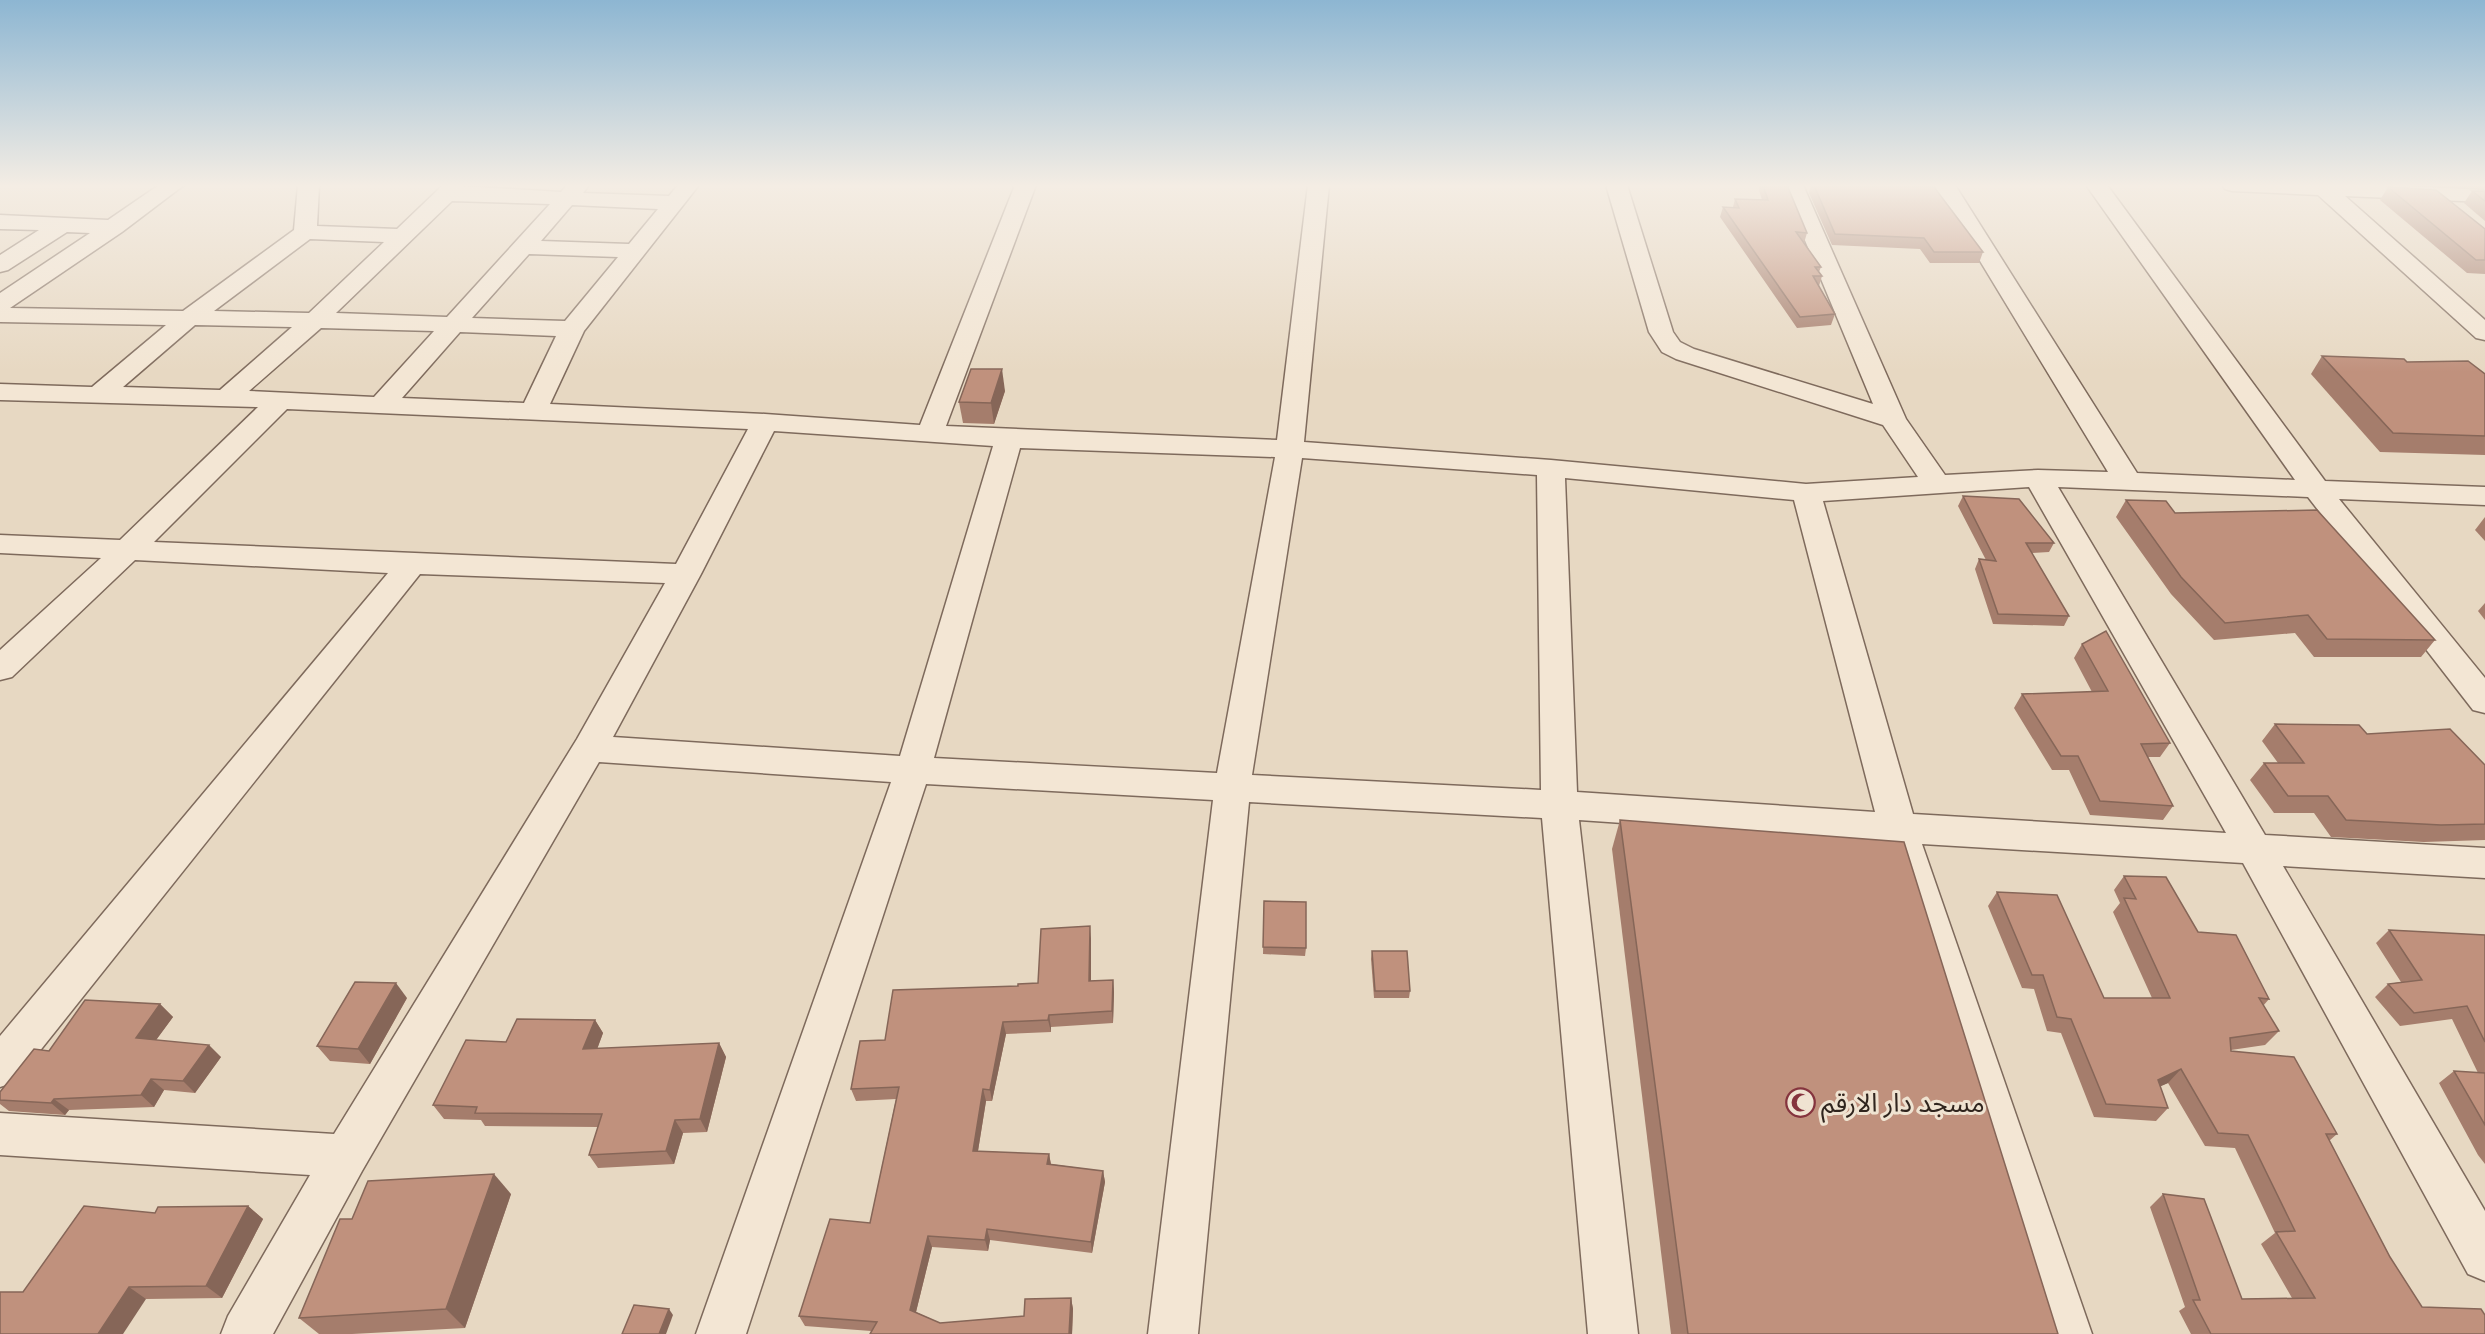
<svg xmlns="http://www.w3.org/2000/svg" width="2485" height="1334" viewBox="0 0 2485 1334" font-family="'Playfair Display','Noto Sans Arabic',serif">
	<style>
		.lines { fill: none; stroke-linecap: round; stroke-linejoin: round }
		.minor-casing { stroke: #7e6a5c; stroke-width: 3 }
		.minor { fill: #f3e6d4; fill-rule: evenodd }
		.wall { fill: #a57d6c }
		.shaded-wall { fill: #866658 }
		.building { fill: #c0917d; stroke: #866658; stroke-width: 1.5 }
		.labels { text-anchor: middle; stroke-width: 6; stroke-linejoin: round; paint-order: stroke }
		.near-poi-label { font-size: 26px; fill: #30251e; stroke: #efe3d1; text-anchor: start }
	</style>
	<rect width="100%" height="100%" fill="#e7d8c2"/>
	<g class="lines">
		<defs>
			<g id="minor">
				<path d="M159,185H184L122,232L10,308L183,311L294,230L298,185H319L317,226L397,229L443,185L561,192L567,185H589L583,193L669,196L678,185H699L584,331L550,404L765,414L920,425L1015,185H1036L946,426L1277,440L1308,185H1329L1304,442L1551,460L1806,484L1918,477L1883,425L1676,359L1662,352L1649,332L1606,185H1627L1673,332L1680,342L1694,349L1873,404L1782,185H1803L1906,419L1945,475L2038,470L2108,472L1934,185H1955L2137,473L2295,480L2086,185H2107L2325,481L2485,487V505L2339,499L2485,678V713L2473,710L2308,497L2058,487L2265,835L2485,848V878L2283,866L2485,1211V1281L2468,1274L2243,863L1922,844L2092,1334H2042L1884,841L1579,820L1638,1334H1588L1542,818L1249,802L1198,1334H1148L1213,800L926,784L746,1334H696L891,782L599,762L362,1171L273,1334H221L228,1316L310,1175L0,1155V1113L334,1134L577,739L665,583L420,574L15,1082L0,1087V1036L388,573L135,560L12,677L0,680V650L101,558L0,553V535L120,540L258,407L0,400V384L92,387L166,325L0,322V293L90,233L67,232L8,270L0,272V255L39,230L0,229V215L108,220ZM452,201L550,204L447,317L336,313ZM572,205L658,209L629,244L541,241ZM310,239L384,242L309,313L214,311ZM529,254L618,257L565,321L472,318ZM195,325L292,327L220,390L123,387ZM321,328L434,331L374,397L249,391ZM460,332L556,336L524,403L402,398ZM287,409L748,429L676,564L154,542ZM774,431L993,446L900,756L613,737L701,574ZM1020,448L1275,457L1217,773L934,758ZM1302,458L1537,475L1541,790L1252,775ZM1565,478L1794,500L1875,812L1577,792ZM2029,487L2226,833L1913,814L1823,501Z"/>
				<polygon points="2222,185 2388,185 2485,190 2485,202 2345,196 2485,320 2485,340 2476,338 2318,195 2232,191 2225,189"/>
			</g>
		</defs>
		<use href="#minor" class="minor-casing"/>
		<use href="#minor" class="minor"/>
	</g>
	<g class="wall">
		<polygon points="1760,185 1787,185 1807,233 1804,243 1821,267 1819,272 1822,276 1819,286 1835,314 1831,325 1797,328 1720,217 1723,207 1733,207 1735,199 1762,200 1759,190"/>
		<polygon points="1811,185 1910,185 1983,252 1979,263 1930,263 1920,249 1832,245 1809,193"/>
		<polygon points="2420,185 2485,185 2485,188"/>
		<polygon points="2388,187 2485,229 2485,274 2467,273 2380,200"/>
		<polygon points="2472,191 2485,191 2485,221 2464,203"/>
		<polygon points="2322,356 2407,362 2485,374 2485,455 2380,452 2311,374"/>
		<polygon points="1005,391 994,424 963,423 959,402"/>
		<polygon points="1963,496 2054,543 2049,552 2031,553 2069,616 2064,626 1993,624 1975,569 1979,559 1986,560 1958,506"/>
		<polygon points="2126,500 2175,513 2435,640 2421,657 2314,657 2295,633 2214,640 2171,594 2116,517"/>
		<polygon points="2485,517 2485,541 2475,530"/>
		<polygon points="2485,603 2485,620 2478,611"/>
		<polygon points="2082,644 2170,743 2160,757 2148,757 2173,806 2163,820 2090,815 2069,770 2052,770 2014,708 2022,694 2092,692 2074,658"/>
		<polygon points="2275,724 2367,734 2485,765 2485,840 2424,842 2331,837 2314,813 2274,813 2250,780 2264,763 2278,763 2262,741"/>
		<polygon points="1620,820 2058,1334 1671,1334 1612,849"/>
		<polygon points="2124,876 2198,932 2269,999 2263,1006 2279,1031 2265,1045 2231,1050 2231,1051 2337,1134 2329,1141 2390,1257 2422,1307 2485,1334 2191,1334 2179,1311 2185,1307 2150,1207 2163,1194 2242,1299 2292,1298 2261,1244 2275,1233 2235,1148 2205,1146 2168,1083 2160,1086 2168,1108 2156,1121 2094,1117 2061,1033 2047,1031 2034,989 2022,988 1988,906 1997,892 2104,998 2152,998 2113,912 2120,903 2114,890"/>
		<polygon points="1264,901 1306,948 1305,956 1263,954"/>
		<polygon points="2389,930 2485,935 2485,1164 2478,1155 2439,1083 2454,1071 2478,1073 2452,1019 2400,1026 2375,997 2388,984 2401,982 2376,943"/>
		<polygon points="1091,939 1091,981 1113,980 1114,992 1113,1023 1051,1027 1051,1032 1006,1034 992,1101 986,1101 978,1151 1049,1154 1051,1164 1103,1171 1105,1182 1092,1253 990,1240 988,1251 932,1247 916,1312 940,1323 1024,1316 1071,1298 1073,1309 1072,1334 870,1334 871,1331 805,1326 799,1316 870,1223 896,1099 856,1101 851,1089 885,1040 1018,986 1038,983"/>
		<polygon points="1372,951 1410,991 1409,998 1374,998 1371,959"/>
		<polygon points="407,998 370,1064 330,1061 317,1046"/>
		<polygon points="160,1004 173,1017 156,1040 221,1057 195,1093 164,1090 154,1107 69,1110 65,1115 9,1111 0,1104 0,1092 49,1051"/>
		<polygon points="595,1020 603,1033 597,1049 719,1043 726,1057 707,1132 683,1133 674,1164 598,1168 589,1155 598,1127 485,1126 481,1120 444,1119 433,1105 506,1042"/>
		<polygon points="511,1194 465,1328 352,1334 319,1334 299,1318 352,1219"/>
		<polygon points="248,1206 263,1219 222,1298 146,1299 23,1292 155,1213"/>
	</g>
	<g class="shaded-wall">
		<polygon points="1002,369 1005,391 994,424 991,403"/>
		<polygon points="1090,926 1091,939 1091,993 1089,981"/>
		<polygon points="1113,980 1114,992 1113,1023 1112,1011"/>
		<polygon points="396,983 407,998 370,1064 358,1049"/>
		<polygon points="160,1004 173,1017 148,1051 136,1038"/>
		<polygon points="1049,1015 1051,1027 1051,1032 1048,1020"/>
		<polygon points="595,1020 603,1033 592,1063 583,1049"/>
		<polygon points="1003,1022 1006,1034 992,1101 990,1090"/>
		<polygon points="719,1043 726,1057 707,1132 700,1119"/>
		<polygon points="209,1045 221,1057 195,1093 183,1081"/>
		<polygon points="2181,1069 2168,1083 2146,1093 2158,1080"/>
		<polygon points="151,1079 164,1090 154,1107 141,1095"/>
		<polygon points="983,1089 986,1101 976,1163 973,1151"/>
		<polygon points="54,1099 69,1110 65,1115 51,1103"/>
		<polygon points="675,1120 683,1133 674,1164 666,1151"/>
		<polygon points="1049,1154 1051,1165 1047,1164"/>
		<polygon points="1103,1171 1105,1182 1092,1253 1091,1242"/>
		<polygon points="494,1174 511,1194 465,1328 446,1309"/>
		<polygon points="248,1206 263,1219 222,1298 206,1286"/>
		<polygon points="987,1229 990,1240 988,1251 985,1240"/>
		<polygon points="928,1236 932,1247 914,1320 910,1310"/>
		<polygon points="129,1287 146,1299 123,1334 98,1334"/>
		<polygon points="1071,1298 1073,1309 1072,1334 1069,1334"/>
		<polygon points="669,1309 673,1315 666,1334 659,1334"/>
	</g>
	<g class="building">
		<polygon points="1763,185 1787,185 1807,233 1796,232 1821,267 1815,267 1822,276 1813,276 1835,314 1800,317 1723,207 1739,208 1735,199 1768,200"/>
		<polygon points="1814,185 1910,185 1934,187 1983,252 1934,252 1924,238 1835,234"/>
		<polygon points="2388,187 2436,190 2485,229 2485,260 2476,260"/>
		<polygon points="2472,191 2485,191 2485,201"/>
		<polygon points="2322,356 2404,359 2407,362 2468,361 2485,374 2485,436 2393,433"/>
		<polygon points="971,369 1002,369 991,403 959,402"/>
		<polygon points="1963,496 2019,499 2054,543 2026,543 2069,616 1998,614 1979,559 1996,561"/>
		<polygon points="2126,500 2166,501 2175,513 2317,510 2435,640 2327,639 2308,615 2225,623 2181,577"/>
		<polygon points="2106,631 2170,743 2141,744 2173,806 2100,801 2078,756 2061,756 2022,694 2108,691 2082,644"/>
		<polygon points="2275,724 2359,725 2367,734 2450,729 2485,765 2485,824 2441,825 2346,820 2328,796 2288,796 2264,763 2304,763"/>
		<polygon points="1620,820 1904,842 2058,1334 1688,1334"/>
		<polygon points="2124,876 2166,877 2198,932 2236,935 2269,999 2259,998 2279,1031 2230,1038 2231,1051 2294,1057 2337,1134 2326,1134 2390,1257 2422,1307 2481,1309 2485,1315 2485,1334 2211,1334 2193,1300 2200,1300 2163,1194 2204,1199 2242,1299 2315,1298 2276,1232 2295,1231 2248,1135 2218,1133 2181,1069 2158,1080 2168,1108 2106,1104 2071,1019 2057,1017 2043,975 2032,975 1997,892 2057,895 2104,998 2170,998 2124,898 2136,899"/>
		<polygon points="1264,901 1306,902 1306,948 1263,947"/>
		<polygon points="1090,926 1089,981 1113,980 1112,1011 1049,1015 1048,1020 1003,1022 990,1090 983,1089 973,1151 1049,1154 1047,1164 1103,1171 1091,1242 987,1229 985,1240 928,1236 910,1310 940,1323 1024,1316 1025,1299 1071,1298 1069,1334 870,1334 877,1322 799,1316 830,1219 870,1223 899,1087 851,1089 860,1041 885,1040 893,990 1018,986 1018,984 1038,983 1041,929"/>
		<polygon points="2389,930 2485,935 2485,1042 2467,1006 2414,1013 2388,984 2422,980"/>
		<polygon points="1372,951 1407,951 1410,991 1375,991"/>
		<polygon points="355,982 396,983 358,1049 317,1046"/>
		<polygon points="85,1000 160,1004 136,1038 209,1045 183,1081 151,1079 141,1095 54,1099 51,1103 0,1100 0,1092 34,1049 49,1051"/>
		<polygon points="517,1019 595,1020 583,1049 719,1043 700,1119 675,1120 666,1151 589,1155 602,1114 475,1113 477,1107 433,1105 466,1040 506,1042"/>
		<polygon points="2454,1071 2485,1073 2485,1125"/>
		<polygon points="494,1174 446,1309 299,1318 340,1219 352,1219 368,1181"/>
		<polygon points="84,1206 155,1213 158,1207 248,1206 206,1286 129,1287 98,1334 0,1334 0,1292 23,1292"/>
		<polygon points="634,1305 669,1309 659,1334 622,1334"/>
	</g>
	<linearGradient id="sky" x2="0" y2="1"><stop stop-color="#8db6d2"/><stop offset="0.5" stop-color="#f4ede4"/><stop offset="1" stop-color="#f4ede4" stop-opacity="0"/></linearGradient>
	<rect width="2485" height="372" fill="url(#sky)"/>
	<defs>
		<symbol id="mosque-ring" viewBox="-11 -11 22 22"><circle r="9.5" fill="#efe3d1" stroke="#85343e" stroke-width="1.5"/><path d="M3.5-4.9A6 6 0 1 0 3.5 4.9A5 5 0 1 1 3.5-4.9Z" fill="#85343e"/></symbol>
	</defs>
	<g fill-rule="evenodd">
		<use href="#mosque-ring" x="1784" y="1086" width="33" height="33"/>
	</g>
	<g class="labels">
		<g class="near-poi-label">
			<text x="1821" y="1112">مسجد دار الارقم</text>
		</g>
	</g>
</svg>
